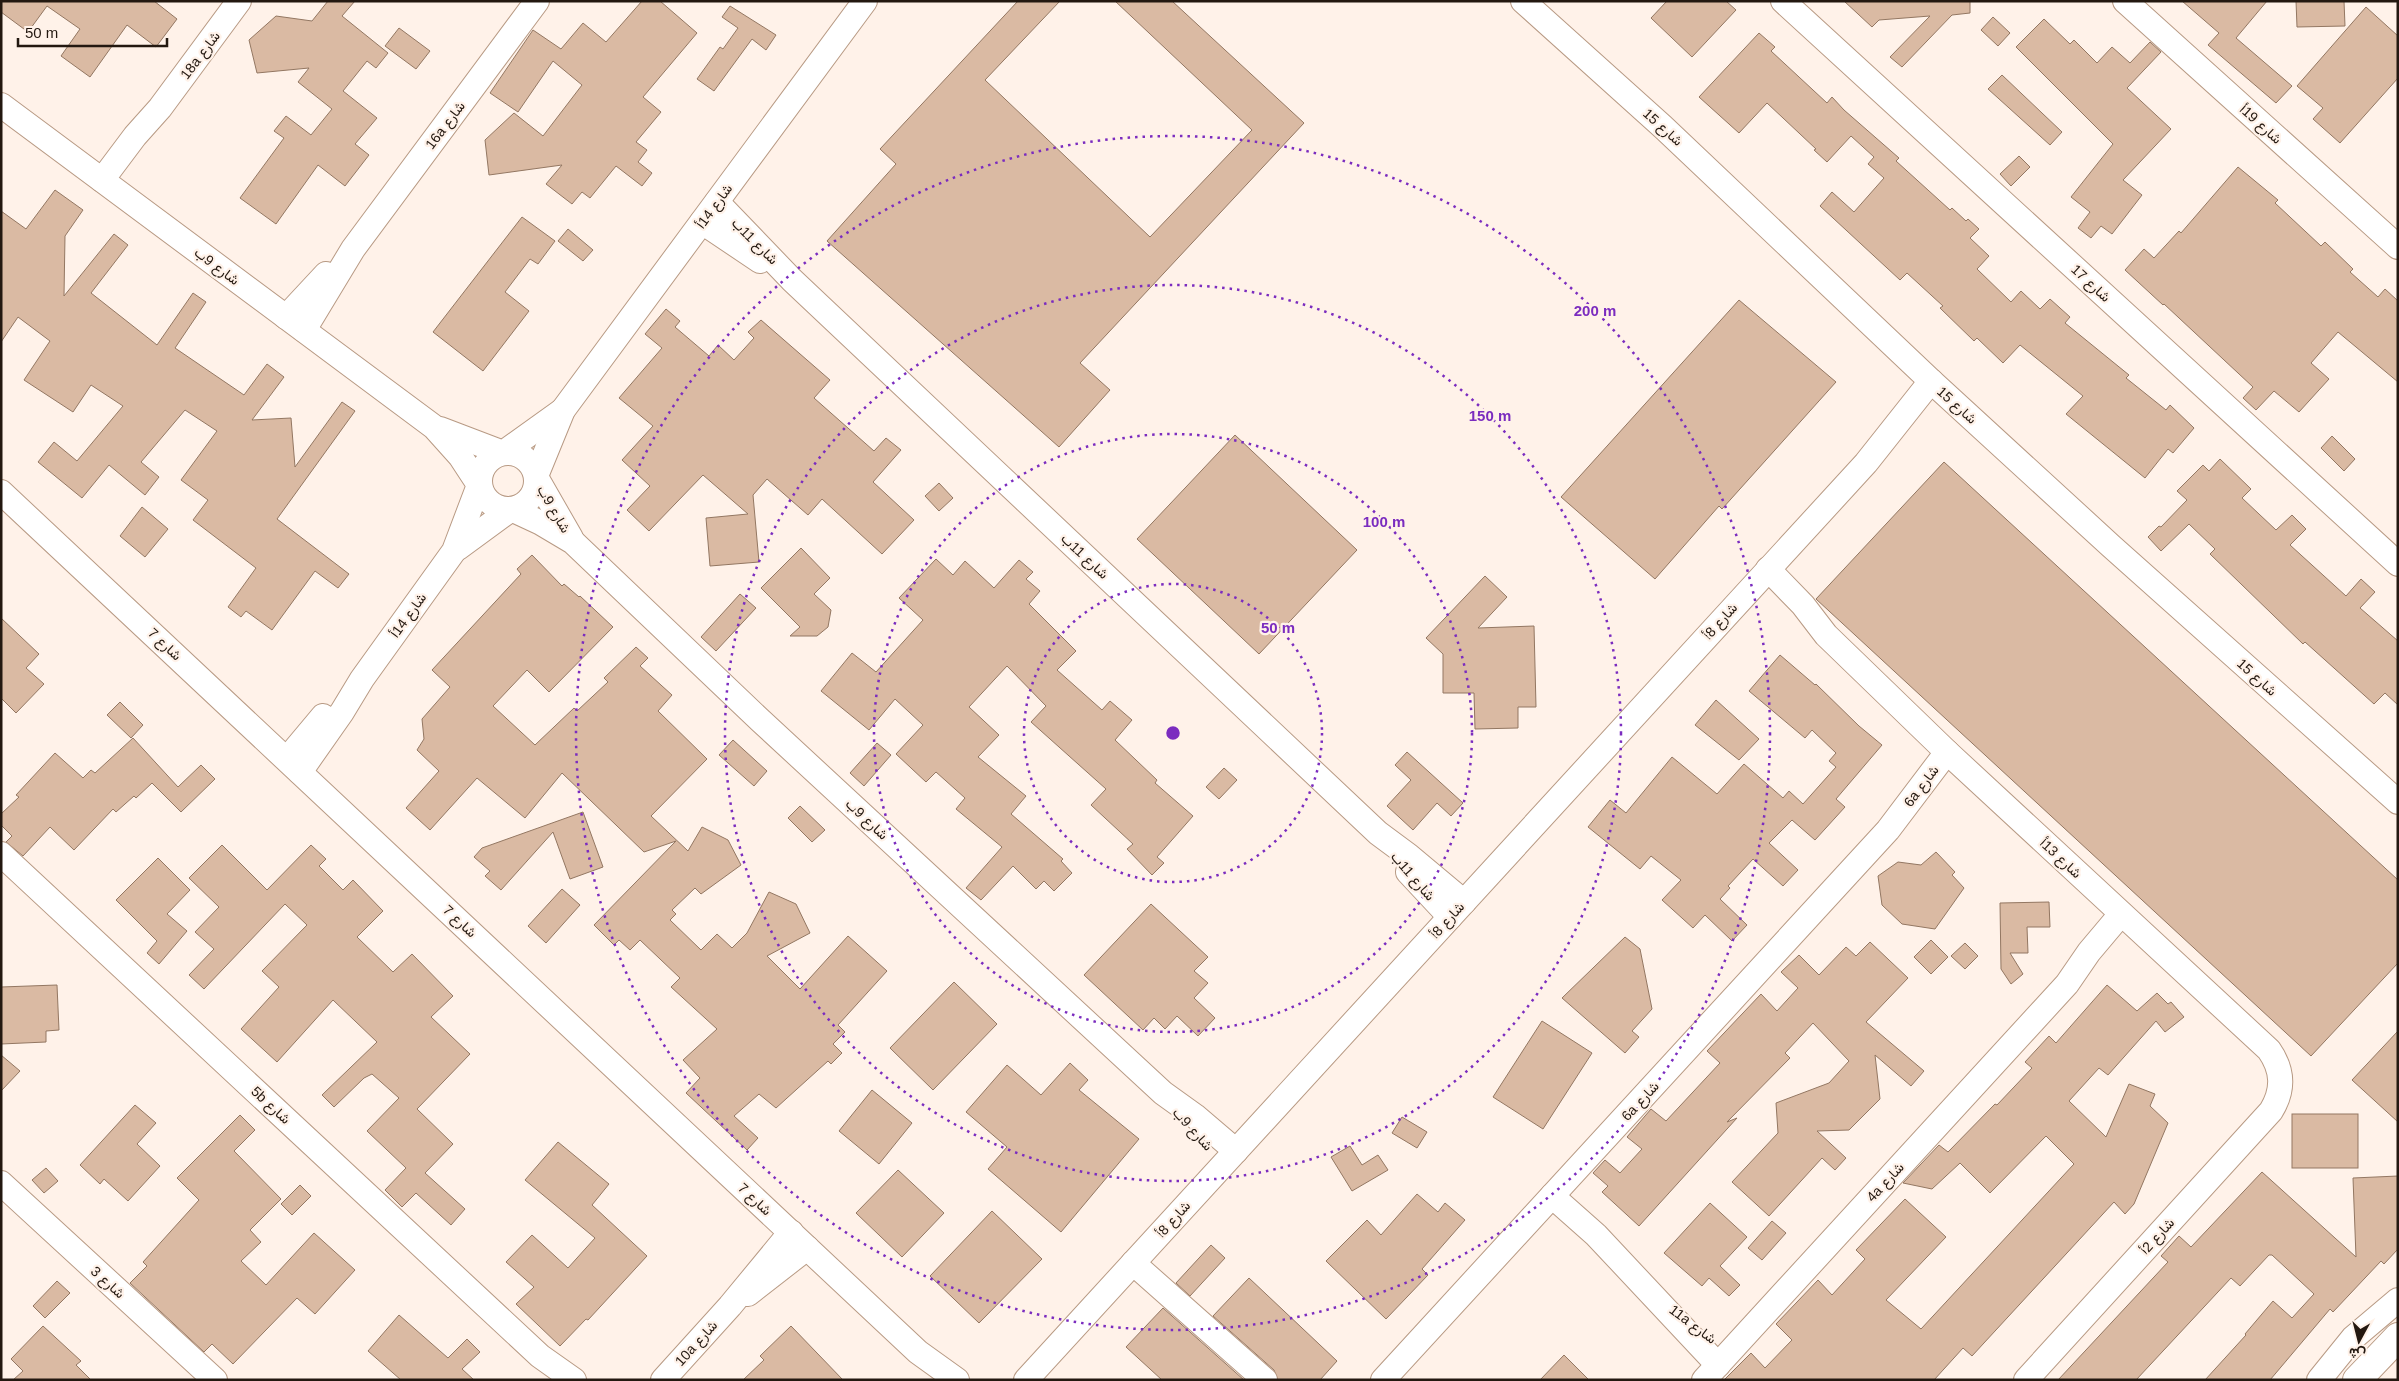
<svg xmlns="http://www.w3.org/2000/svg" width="2399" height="1381" viewBox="0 0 2399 1381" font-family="Helvetica,Vazirmatn,sans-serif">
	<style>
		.building { fill: #dabaa3; stroke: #937762 }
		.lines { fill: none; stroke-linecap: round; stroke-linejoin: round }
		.street-casing { stroke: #b89a84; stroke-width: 26 }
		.primary-casing { stroke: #b89a84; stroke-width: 30 }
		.street { stroke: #fff; stroke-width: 24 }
		.primary { stroke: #fff; stroke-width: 28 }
		.ring { fill: none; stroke: #7b2cbf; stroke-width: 2.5; stroke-dasharray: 2.5 5 }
		.labels { text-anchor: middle; stroke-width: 4.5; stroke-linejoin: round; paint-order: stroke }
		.street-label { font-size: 14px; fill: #231810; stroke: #fff2e9 }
		.centre { fill: #7b2cbf; stroke: #fff2e9; stroke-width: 2.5 }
		.ring-label { font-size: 15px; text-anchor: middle; font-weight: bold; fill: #7b2cbf; stroke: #fff2e9; stroke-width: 4.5; stroke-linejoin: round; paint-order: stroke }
	</style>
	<rect width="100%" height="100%" fill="#fff2e9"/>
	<g class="building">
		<polygon points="1,1 154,1 177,19 156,47 127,25 90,77 61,56 80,29 47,6 28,32 1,12"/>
		<polygon points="328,1 355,1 342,16 388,53 376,68 367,61 343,91 377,118 355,144 369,155 345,186 318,165 276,224 240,198 284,138 274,131 286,116 311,135 332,109 298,82 309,68 257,73 249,40 276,16 312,21"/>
		<polygon points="642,1 660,1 697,33 643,97 661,112 636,142 647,150 638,162 652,173 642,186 616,166 590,198 582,192 572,204 546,184 562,165 489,175 485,140 514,113 543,136 582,85 553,61 518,112 490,93 533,30 561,49 583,23 606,42"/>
		<polygon points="1018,1 1060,1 985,80 1150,237 1252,130 1115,1 1172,1 1304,123 1080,363 1110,390 1059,447 827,241 896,164 880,149"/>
		<polygon points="1667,1 1726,1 1736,10 1692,57 1651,18"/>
		<polygon points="1844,1 1970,1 1970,13 1952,15 1902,67 1890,57 1930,16 1879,20 1872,27"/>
		<polygon points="2182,1 2267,1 2236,38 2292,86 2276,103 2208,45 2219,33"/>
		<polygon points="2296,1 2344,1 2345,26 2297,27"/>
		<polygon points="730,6 776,35 766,50 752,39 714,91 697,79 720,47 723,49 738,28 722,17"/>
		<polygon points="2366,7 2398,36 2398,78 2340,143 2313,119 2323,108 2297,86"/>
		<polygon points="1993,17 2010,33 1998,46 1981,30"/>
		<polygon points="2044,19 2070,44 2074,40 2097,63 2112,47 2130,63 2150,42 2161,52 2127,88 2171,129 2123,180 2142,195 2112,234 2101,226 2091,238 2078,228 2090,212 2071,197 2113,144 2016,47"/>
		<polygon points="399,28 430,51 416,69 385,46"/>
		<polygon points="1759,33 1775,47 1771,51 1827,103 1832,97 1844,110 1899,158 1896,161 1950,210 1952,208 1966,221 1968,219 1979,229 1970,238 1989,256 1977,269 2011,302 2021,291 2040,309 2050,299 2070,317 2065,323 2129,375 2126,378 2166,410 2170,405 2194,428 2173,453 2168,449 2145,478 2066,414 2083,396 2020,345 2003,363 1977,338 1974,341 1940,308 1943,306 1907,273 1900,280 1820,206 1832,192 1854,212 1884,178 1868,164 1874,157 1851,136 1827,162 1814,150 1816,149 1767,103 1739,133 1699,97"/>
		<polygon points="2002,75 2062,132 2050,145 1988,89"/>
		<polygon points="2019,156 2030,167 2011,186 2000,174"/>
		<polygon points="2238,167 2278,200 2275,203 2321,246 2325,242 2353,269 2350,272 2378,297 2385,289 2398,301 2398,382 2338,332 2311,363 2329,379 2299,412 2274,391 2256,410 2243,398 2253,387 2164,304 2163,305 2125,270 2144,249 2154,258 2179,231 2181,233"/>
		<polygon points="55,190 83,210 65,236 64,296 114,234 128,245 91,293 157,345 193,293 206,302 175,348 244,395 267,364 284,377 252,420 291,418 295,467 342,402 355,411 277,519 349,574 338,588 315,571 272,630 246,611 241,617 228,607 256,568 193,520 208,500 181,480 217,431 185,410 141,462 159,477 145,495 109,465 82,498 38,462 54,442 77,461 123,406 91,385 73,412 24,380 50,341 18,317 1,342 1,211 26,229"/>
		<polygon points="522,217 555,241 538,264 530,259 505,292 529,311 483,371 433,332"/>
		<polygon points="568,229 593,250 583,261 558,241"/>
		<polygon points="1739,300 1836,382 1722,509 1719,506 1655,579 1561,497"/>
		<polygon points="666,309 680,321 675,327 709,356 718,345 734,360 754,338 748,332 761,320 830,380 814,398 874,451 886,438 901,450 873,482 914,520 882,554 822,499 808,515 767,479 753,495 759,562 710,566 706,518 748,514 703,475 649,531 627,510 650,486 622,460 653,426 619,398 662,348 645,334"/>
		<polygon points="1235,435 1357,550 1259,654 1137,539"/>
		<polygon points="2332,436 2355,459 2344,471 2321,448"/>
		<polygon points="2220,459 2251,489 2242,498 2276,530 2292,515 2306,529 2290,545 2346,596 2361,579 2375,592 2360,608 2398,641 2398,705 2385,693 2374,704 2305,642 2303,644 2210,554 2215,549 2189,524 2161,551 2148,537 2159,526 2161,527 2187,500 2177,491 2203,465 2209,471"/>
		<polygon points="1944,462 2398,880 2398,963 2311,1056 1816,599"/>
		<polygon points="939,483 953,498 939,511 925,496"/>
		<polygon points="142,507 168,529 145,557 120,536"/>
		<polygon points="801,548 830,578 814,594 831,610 828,627 817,636 790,636 800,627 761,588"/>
		<polygon points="532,555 562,586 564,584 579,597 580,596 613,627 549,692 527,670 493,706 535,745 574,708 577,711 608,682 604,678 636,647 648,658 640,666 672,695 658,711 707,759 651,816 688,851 702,827 728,840 741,865 701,894 695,888 672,910 676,914 670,920 701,950 717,934 732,948 747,933 769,892 796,904 810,933 767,956 800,989 848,936 887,971 838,1025 845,1032 833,1044 842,1053 831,1064 828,1061 776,1108 759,1094 734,1116 758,1138 747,1150 686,1093 700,1078 683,1060 717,1029 671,987 680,978 640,940 630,950 619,940 614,945 594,925 676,841 644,852 562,773 525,818 477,778 430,830 406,808 439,771 417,750 424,739 422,719 450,687 432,670 521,574 517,569"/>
		<polygon points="936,559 953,575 965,561 994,588 1019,560 1033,572 1026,579 1040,591 1029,604 1076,651 1057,670 1102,710 1110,701 1132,720 1115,740 1157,780 1155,783 1193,816 1157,857 1164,863 1152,875 1127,849 1133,844 1091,805 1106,789 1031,722 1046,706 1007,666 969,707 999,735 978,757 1026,796 1011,814 1063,859 1061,861 1072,873 1054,891 1044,881 1036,889 1013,866 981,900 966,888 1002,847 956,809 965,798 936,772 926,782 896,754 923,725 895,699 869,730 821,691 852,653 876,672 923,620 899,598"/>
		<polygon points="1485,576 1507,597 1478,628 1534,626 1536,707 1518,707 1518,728 1475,729 1474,693 1443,693 1443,654 1426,638"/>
		<polygon points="740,594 756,608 716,651 701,637"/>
		<polygon points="1,618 39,654 26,668 44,684 16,713 1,698"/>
		<polygon points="1780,655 1815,685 1816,684 1859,726 1882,745 1836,799 1845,807 1815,840 1792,820 1769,843 1798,870 1783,886 1753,859 1728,886 1730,888 1720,899 1747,925 1732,941 1705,915 1693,928 1662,900 1681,880 1651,856 1640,869 1588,827 1610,800 1626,813 1672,757 1717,794 1744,764 1783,798 1789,791 1803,804 1836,767 1829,761 1836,753 1812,730 1805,738 1749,691"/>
		<polygon points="1716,700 1759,739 1739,760 1695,725"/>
		<polygon points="120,702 143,725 131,738 107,715"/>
		<polygon points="133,738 178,787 201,765 215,779 181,812 152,783 136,798 134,796 116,812 113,809 74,850 50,827 23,856 6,842 12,836 1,825 1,814 19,797 16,795 55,753 83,778 91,770 95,773"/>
		<polygon points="733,740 767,771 754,786 719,755"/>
		<polygon points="877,743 891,755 864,786 850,773"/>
		<polygon points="1407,752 1463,803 1451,816 1437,803 1413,830 1387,806 1411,780 1395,765"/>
		<polygon points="1224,768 1237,780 1219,799 1206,787"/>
		<polygon points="800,806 825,830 812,842 788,818"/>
		<polygon points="583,812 603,867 570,879 553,832 501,890 485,876 490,871 474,857 482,848"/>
		<polygon points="222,845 267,890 311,845 326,859 319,866 343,890 353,880 383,911 357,937 393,972 412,954 453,996 431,1017 470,1054 417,1109 453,1144 425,1173 465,1209 451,1225 416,1193 402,1207 385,1190 406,1168 367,1131 399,1098 372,1074 364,1078 334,1107 322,1095 377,1042 333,1000 277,1062 241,1029 279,987 262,971 307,925 285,904 204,989 189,975 214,949 195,932 219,907 189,878"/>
		<polygon points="1936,852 1955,872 1952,875 1964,888 1935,929 1902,924 1882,905 1878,876 1898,862 1921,865"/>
		<polygon points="158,858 190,890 167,914 187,931 159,964 147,953 157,941 116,900"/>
		<polygon points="562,889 580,905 546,943 528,926"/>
		<polygon points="2049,902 2050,927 2027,927 2028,953 2010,953 2023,974 2011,984 2001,969 2000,903"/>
		<polygon points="1151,904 1208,957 1194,971 1208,983 1194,998 1215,1018 1198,1036 1177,1016 1165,1029 1154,1018 1143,1030 1084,975"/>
		<polygon points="1625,937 1640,949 1652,1009 1632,1031 1639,1037 1625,1053 1562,998"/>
		<polygon points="1931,940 1948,957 1931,974 1914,957"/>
		<polygon points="1870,942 1908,978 1866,1022 1924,1071 1911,1086 1875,1055 1880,1099 1849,1130 1817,1131 1846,1158 1835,1170 1822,1158 1769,1216 1732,1182 1778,1133 1776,1103 1829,1083 1849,1061 1813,1023 1785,1053 1790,1058 1727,1122 1737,1118 1639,1226 1602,1192 1608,1186 1593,1173 1605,1160 1620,1173 1642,1149 1627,1137 1651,1109 1666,1121 1720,1063 1707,1051 1761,994 1777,1011 1798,988 1781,972 1799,955 1819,975 1846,947 1856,956"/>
		<polygon points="1965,943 1978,956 1965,969 1951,956"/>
		<polygon points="954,982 997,1024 933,1090 890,1048"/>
		<polygon points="57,985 59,1030 46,1031 46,1042 1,1044 1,987"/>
		<polygon points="2107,985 2137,1011 2157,993 2168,1004 2171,1002 2184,1017 2165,1032 2156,1021 2108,1075 2099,1068 2069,1101 2106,1137 2129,1084 2155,1094 2150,1106 2168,1123 2134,1204 2125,1214 2114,1202 1972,1356 1963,1348 1934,1380 1724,1380 1751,1353 1765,1368 1792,1340 1776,1324 1818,1280 1832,1295 1865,1259 1856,1250 1905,1199 1946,1237 1886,1300 1921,1329 2074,1164 2046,1136 1990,1193 1960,1163 1932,1189 1903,1183 1939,1145 1948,1152 1995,1104 1997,1105 2032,1068 2025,1062 2049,1036 2056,1043"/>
		<polygon points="1542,1021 1592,1053 1543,1129 1493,1097"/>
		<polygon points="2398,1031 2398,1122 2352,1080"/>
		<polygon points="1,1055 20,1071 1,1091"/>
		<polygon points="1070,1063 1088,1080 1079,1090 1139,1139 1061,1232 988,1169 1007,1147 966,1112 1007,1065 1041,1095"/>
		<polygon points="872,1090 912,1123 879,1164 839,1131"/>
		<polygon points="135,1105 156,1123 137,1144 160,1166 128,1201 104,1179 100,1184 80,1165"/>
		<rect x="2292" y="1114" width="66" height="54"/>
		<polygon points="240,1115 255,1130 234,1151 281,1199 250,1230 261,1242 241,1261 266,1285 314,1233 355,1270 315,1314 297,1298 233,1364 212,1344 204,1352 130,1283 147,1266 143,1262 199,1200 177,1178"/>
		<polygon points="1402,1117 1427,1132 1417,1148 1392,1133"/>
		<polygon points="558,1142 609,1184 592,1205 647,1256 588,1320 586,1319 560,1346 516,1304 534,1287 506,1262 532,1235 568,1268 595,1238 525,1180"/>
		<polygon points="1350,1146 1362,1165 1378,1155 1388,1170 1352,1191 1331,1157"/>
		<polygon points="46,1168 58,1181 44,1193 32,1180"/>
		<polygon points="898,1170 944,1213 902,1257 856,1213"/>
		<polygon points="2262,1172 2356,1257 2353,1178 2398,1176 2398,1249 2384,1264 2381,1261 2333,1312 2330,1309 2270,1380 2205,1380 2246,1335 2245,1334 2273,1301 2292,1318 2314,1294 2272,1255 2269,1255 2240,1286 2231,1278 2136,1380 2058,1380 2168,1262 2161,1256 2179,1236 2191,1247"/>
		<polygon points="300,1185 311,1196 292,1215 281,1204"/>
		<polygon points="1417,1194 1438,1212 1445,1203 1465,1220 1422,1269 1428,1275 1386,1319 1326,1261 1367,1220 1381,1235"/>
		<polygon points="1710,1203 1747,1237 1720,1266 1740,1285 1729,1296 1709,1278 1702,1286 1664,1253"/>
		<polygon points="992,1211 1042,1259 979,1323 930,1276"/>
		<polygon points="1772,1221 1786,1233 1762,1260 1748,1248"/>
		<polygon points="1211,1245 1225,1258 1190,1296 1176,1283"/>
		<polygon points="1249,1278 1337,1361 1320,1380 1278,1380 1274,1370 1213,1316"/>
		<polygon points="57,1281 70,1293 45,1318 33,1306"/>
		<polygon points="1163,1308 1244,1380 1162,1380 1126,1347"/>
		<polygon points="399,1315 448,1358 467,1339 480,1352 462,1369 474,1380 401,1380 368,1351"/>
		<polygon points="43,1326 81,1361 76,1365 91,1380 13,1380 23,1371 11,1359"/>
		<polygon points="791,1326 843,1380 743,1380 764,1360 760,1356"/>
		<polygon points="1564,1355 1589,1380 1540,1380"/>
	</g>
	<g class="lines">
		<defs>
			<g id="street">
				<polyline points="1523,1 1663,127 1931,381 2111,546 2398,802"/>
				<polyline points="1783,1 2398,564"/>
				<polyline points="2125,1 2398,247"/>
				<polyline points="1,105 434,427 460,456 479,485 454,551 362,679 342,712 300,772"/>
				<polyline points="102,180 135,136 160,108 239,1"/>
				<polyline points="717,202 792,280 1378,833 1409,856 1464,902"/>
				<polyline points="702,222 760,261"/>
				<polyline points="286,317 326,274"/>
				<polyline points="304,330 353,249 537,1"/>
				<polyline points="440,429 503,453 563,410"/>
				<circle cx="508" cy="481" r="28"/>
				<polyline points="536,476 563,410 865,1"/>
				<polyline points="536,477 571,538"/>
				<polyline points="1,492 918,1352 957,1380"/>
				<polyline points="511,509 541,523 573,542 761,721 1163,1093 1195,1116 1236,1151"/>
				<polyline points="458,548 510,510"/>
				<path d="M1768,569L1803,605L1826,635L1947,752L2269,1050C2283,1070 2284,1090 2271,1111L2026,1380"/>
				<polyline points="287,759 323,716"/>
				<polyline points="1,854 540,1356 574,1380"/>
				<polyline points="1408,872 1450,917"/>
				<polyline points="1,1183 215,1380"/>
				<polyline points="1552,1196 1596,1235 1718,1365"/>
				<polyline points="1133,1263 1265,1380"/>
				<polyline points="748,1294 807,1248"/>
				<polyline points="663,1380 730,1306 791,1232"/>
				<polyline points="1026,1380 1866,463 1931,381"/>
				<polyline points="1383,1380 1888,830 1947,752"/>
				<polyline points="1704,1380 2067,984 2089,952 2121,914"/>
				<polyline points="2319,1380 2353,1338 2398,1300"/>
			</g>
			<polyline id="primary" points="2357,1380 2398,1337"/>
		</defs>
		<use href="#street" class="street-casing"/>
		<use href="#primary" class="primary-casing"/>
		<use href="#street" class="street"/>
		<use href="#primary" class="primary"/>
	</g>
	<g class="ring">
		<circle cx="1173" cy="733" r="149"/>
		<circle cx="1173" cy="733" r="299"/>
		<circle cx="1173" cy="733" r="448"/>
		<circle cx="1173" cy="733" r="597"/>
	</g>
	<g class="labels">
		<g class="street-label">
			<text transform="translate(200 55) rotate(-53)" y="5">18a شارع</text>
			<text transform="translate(2261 124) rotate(42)" y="5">شارع 19أ</text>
			<text transform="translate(445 125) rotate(-53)" y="5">16a شارع</text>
			<text transform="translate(1663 127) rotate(42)" y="5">شارع 15</text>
			<text transform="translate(714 206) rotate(-54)" y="5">شارع 14أ</text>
			<text transform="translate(755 241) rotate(45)" y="5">شارع 11ب</text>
			<text transform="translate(217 266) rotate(37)" y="5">شارع 9ب</text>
			<text transform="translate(2091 283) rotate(43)" y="5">شارع 17</text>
			<text transform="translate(1957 405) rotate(42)" y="5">شارع 15</text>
			<text transform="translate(554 509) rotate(60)" y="5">شارع 9ب</text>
			<text transform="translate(1085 556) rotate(43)" y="5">شارع 11ب</text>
			<text transform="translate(408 615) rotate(-54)" y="5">شارع 14أ</text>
			<text transform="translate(1720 621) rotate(-48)" y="5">شارع 8أ</text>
			<text transform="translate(165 644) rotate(43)" y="5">شارع 7</text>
			<text transform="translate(2257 677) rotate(42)" y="5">شارع 15</text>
			<text transform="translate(1921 786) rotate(-53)" y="5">6a شارع</text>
			<text transform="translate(867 819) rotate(43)" y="5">شارع 9ب</text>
			<text transform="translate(2061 858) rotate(43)" y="5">شارع 13أ</text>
			<text transform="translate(1413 876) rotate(49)" y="5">شارع 11ب</text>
			<text transform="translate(1447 920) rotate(-48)" y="5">شارع 8أ</text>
			<text transform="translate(460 921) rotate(43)" y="5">شارع 7</text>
			<text transform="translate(1640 1101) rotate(-47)" y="5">6a شارع</text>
			<text transform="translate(271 1105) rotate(43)" y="5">5b شارع</text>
			<text transform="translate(1193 1129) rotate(48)" y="5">شارع 9ب</text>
			<text transform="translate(1885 1182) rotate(-47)" y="5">4a شارع</text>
			<text transform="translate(755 1199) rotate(43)" y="5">شارع 7</text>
			<text transform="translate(1173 1219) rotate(-48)" y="5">شارع 8أ</text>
			<text transform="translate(2157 1236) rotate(-48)" y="5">شارع 2أ</text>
			<text transform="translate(108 1282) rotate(42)" y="5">شارع 3</text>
			<text transform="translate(1693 1324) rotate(37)" y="5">11a شارع</text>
			<text transform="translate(696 1343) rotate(-48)" y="5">10a شارع</text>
		</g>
	</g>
	<circle cx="1173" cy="733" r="8" class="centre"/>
	<g class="ring-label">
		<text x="1595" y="316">200 m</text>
		<text x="1490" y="421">150 m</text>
		<text x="1384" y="527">100 m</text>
		<text x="1278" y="633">50 m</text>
	</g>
	<rect width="2399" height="1381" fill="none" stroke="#231810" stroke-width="5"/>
	<g transform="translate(2359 1341) rotate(187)" stroke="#fff2e9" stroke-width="4" paint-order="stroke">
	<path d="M0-4L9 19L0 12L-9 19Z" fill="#231810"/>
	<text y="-8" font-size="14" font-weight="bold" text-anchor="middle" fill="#231810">ش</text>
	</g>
	<path d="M18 38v8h149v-8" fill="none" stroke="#231810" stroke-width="2.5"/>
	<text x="25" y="38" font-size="15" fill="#231810" stroke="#fff2e9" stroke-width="4" paint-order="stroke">50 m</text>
</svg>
